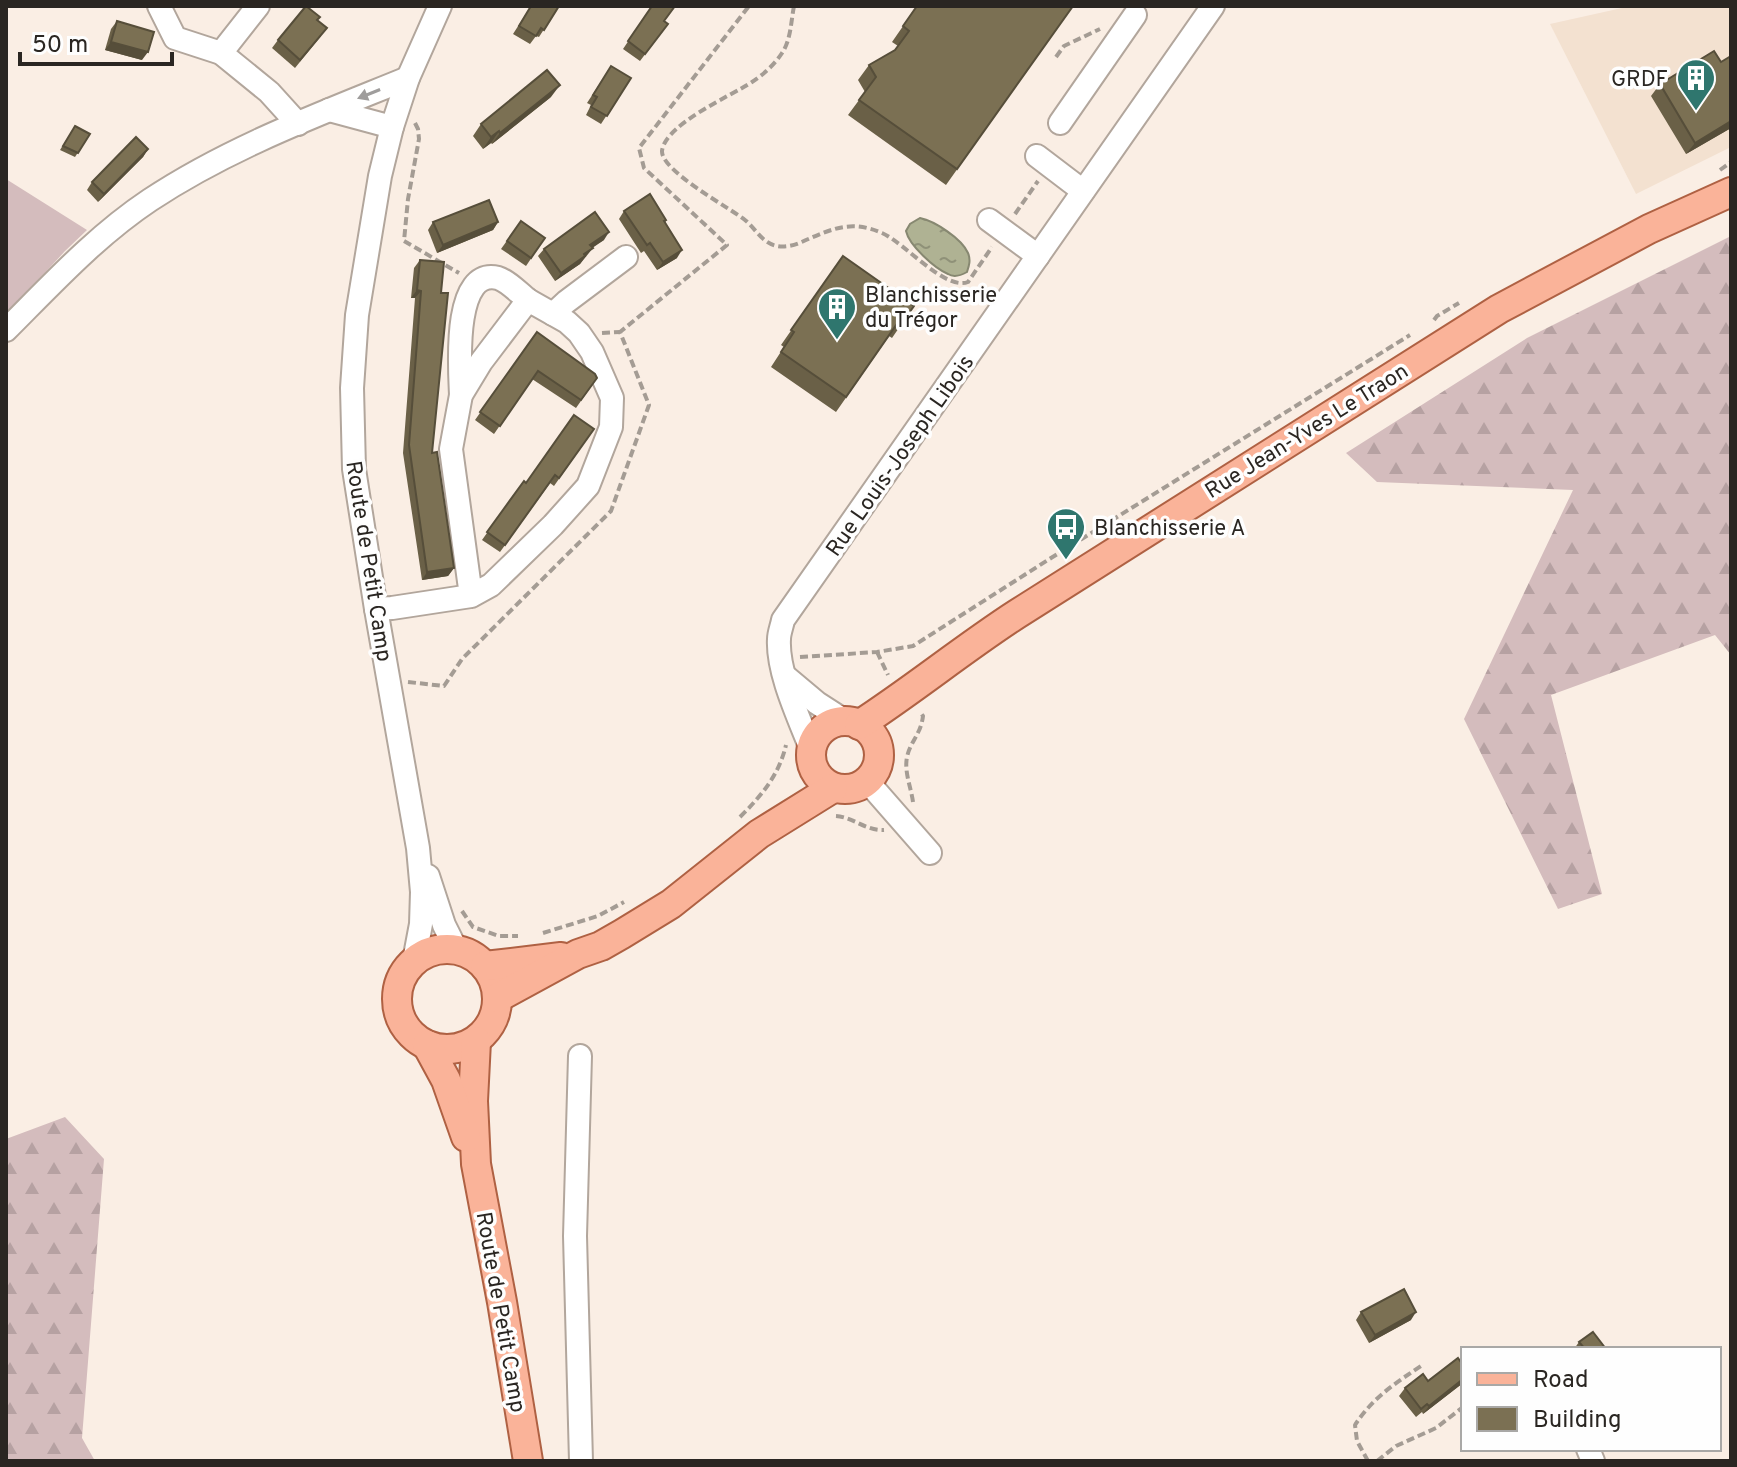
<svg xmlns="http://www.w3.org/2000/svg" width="1737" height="1467" viewBox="0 0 1737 1467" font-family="Overpass,sans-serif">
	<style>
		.built { fill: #f3e1d0 }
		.grass { fill: #d4bcbd }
		.forest { fill: url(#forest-firs) }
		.water { fill: url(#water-ripples); stroke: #878871; stroke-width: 2 }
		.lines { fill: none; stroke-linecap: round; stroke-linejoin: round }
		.minor-casing { stroke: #b2a69c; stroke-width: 26 }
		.major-casing { stroke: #af6143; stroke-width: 32 }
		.path { stroke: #a49c94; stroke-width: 4; stroke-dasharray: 8 4; stroke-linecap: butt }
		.minor { stroke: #fff; stroke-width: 22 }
		.major { stroke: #fab399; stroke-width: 28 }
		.wall { fill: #6a6047 }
		.shaded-wall { fill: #564e3a }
		.building { fill: #7b7053; stroke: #564e3a; stroke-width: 2 }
		.oneway { fill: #9f9d9c }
		.labels { text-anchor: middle; stroke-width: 7; stroke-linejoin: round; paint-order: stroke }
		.poi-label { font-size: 22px; fill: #2a2622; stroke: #fefefe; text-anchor: start }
		.street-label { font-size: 22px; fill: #2a2622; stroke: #fefefe }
	</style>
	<defs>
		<pattern id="forest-firs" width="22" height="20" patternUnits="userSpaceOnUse" patternTransform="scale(2)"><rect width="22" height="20" fill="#d4bcbd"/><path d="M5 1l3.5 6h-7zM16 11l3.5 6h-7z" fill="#b6a1a2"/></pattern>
		<pattern id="water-ripples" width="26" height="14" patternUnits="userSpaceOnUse" patternTransform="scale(2)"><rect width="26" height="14" fill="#afb293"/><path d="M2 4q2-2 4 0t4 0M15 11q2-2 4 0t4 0" fill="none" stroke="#8f9178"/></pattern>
	</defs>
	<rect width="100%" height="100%" fill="#faeee4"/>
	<polygon class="built" points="1631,6 1731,6 1731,147 1636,194 1550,24"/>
	<polygon class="grass" points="6,179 87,230 65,251 6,315"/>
	<g class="forest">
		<polygon points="1731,236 1731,655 1715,635 1551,695 1602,894 1558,909 1464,719 1573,490 1377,482 1346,453 1527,338"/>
		<polygon points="65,1117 104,1159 82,1438 95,1461 6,1461 6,1139"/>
	</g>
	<path class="water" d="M920,218C935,221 962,239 968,253C971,260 969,266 967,272C960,276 954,278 948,274C934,268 909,245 906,231L910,224Z"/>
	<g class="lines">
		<defs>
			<g id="minor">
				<polyline points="159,6 175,38 221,53 269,92 298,124"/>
				<polyline points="221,53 258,6"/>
				<polyline points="329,110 392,127"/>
				<polyline points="1060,123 1135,15"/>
				<polyline points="1037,156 1083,191"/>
				<polyline points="989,220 1038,256"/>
				<polyline points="553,314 566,302 626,257"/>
				<path d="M6,330C52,284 96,236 150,200C230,147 320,114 408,78"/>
				<path d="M461,395C460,370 452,267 498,278C508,281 519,293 528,300"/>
				<polyline points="376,609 392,608 471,596 491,585 553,525 588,486 611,427 612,398 592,352 579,333 567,322 528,300 481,362 461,395 451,449 471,596"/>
				<polyline points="786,677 817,703 845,721"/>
				<path d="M811,749C799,718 777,672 779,639C779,633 782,626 783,620L1213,6"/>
				<polyline points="867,781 930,853"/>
				<polyline points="428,876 444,925 456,949"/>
				<polyline points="414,961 421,924 422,892 418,848 376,609 354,469 352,388 357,315 380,176 392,127 408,78 440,6"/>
				<polyline points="580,1056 575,1236 581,1461"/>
				<polyline points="1588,1449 1593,1461"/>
			</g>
			<g id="major">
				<circle cx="845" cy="755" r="34"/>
				<path d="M859,725C913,690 963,649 1017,614L1499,309L1649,229L1731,192"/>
				<circle cx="447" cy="999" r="50"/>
				<polyline points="485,966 561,957"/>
				<polyline points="497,998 578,954 601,946 622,934 671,904 759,834 833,788"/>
				<polyline points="476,1041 473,1101 476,1164 502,1302 528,1461"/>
				<polyline points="427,1045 446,1080 466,1137"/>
			</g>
		</defs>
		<use href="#minor" class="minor-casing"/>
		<use href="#major" class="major-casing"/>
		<g class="path">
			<path d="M794,6C791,21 791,40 782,53C775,64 763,75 752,82C731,96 665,124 662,151C661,171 730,208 745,220C756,229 762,243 777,246C787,248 798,244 806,240C834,228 852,220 882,233C905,243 945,291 968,282L992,247"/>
			<polyline points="1056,57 1064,46 1100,29"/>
			<polyline points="415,123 418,129 419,139 408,199 404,241 459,273"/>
			<polyline points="1720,170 1731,162"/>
			<polyline points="1015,214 1038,181"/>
			<polyline points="1434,320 1437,316 1459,303"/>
			<polyline points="602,333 620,332"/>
			<polyline points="877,652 888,675"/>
			<polyline points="800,657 877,652 913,646 1051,558 1410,335"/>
			<polyline points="408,682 444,686 462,659 611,511 649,405 620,332 727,245 644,168 639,148 749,6"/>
			<path d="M913,802C911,787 904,772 907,757C910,742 921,734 923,716L920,712"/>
			<path d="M836,816C853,817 866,831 884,830"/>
			<path d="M740,817C762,795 779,775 786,745"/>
			<polyline points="462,911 473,927 499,936 518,936"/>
			<polyline points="543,933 598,916 624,902"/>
			<path d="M1368,1461L1357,1441L1355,1425C1373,1397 1397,1382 1424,1364"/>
			<polyline points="1377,1461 1396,1446 1436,1428 1463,1407"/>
		</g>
		<use href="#minor" class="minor"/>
		<use href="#major" class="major"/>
	</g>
	<g class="wall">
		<polygon points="531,6 559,6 539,37 536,36 530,44 513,34"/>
		<polygon points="652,6 664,21 668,24 640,61 623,49"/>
		<polygon points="917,6 1073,6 946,185 848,115 865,92 858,80 869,65 895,50 898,46 892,42"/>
		<polygon points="317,20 321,36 295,68 272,48 278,40"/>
		<polygon points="117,21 142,60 105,50 111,29"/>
		<polygon points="1731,56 1731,128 1686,154 1651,96 1660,84 1721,62"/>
		<polygon points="606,74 631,78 601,124 586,115 591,105 587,103"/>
		<polygon points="551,97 492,144 491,143 483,149 473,136 481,124"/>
		<polygon points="75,126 90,134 75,157 60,150"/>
		<polygon points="148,149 143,157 98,202 87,190 92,182"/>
		<polygon points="624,211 666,220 665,223 677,258 657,270 644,251 641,253 619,219"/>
		<polygon points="521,221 545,238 526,266 501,249"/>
		<polygon points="433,222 498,222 493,230 437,253 428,230"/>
		<polygon points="604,240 592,247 580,264 555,281 538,256 544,249"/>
		<polygon points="843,256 914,306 892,338 889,336 836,412 771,367 784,347 781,345"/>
		<polygon points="420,260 441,293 432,453 454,568 448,576 422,580 403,453 415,298 411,298 414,268"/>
		<polygon points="537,332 597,378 576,408 532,379 494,434 475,420"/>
		<polygon points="594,429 554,486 550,483 500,552 482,540 524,481 526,483"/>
		<polygon points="1361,1312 1411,1320 1369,1343 1356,1320"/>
		<polygon points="1579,1342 1606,1349 1574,1349"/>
		<polygon points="1463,1365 1463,1383 1423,1414 1422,1412 1416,1417 1399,1396 1405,1388 1428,1381"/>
	</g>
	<g class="shaded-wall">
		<polygon points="111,42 148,52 142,60 105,50"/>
		<polygon points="560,85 551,97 492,144 500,133"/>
		<polygon points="1731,121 1731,128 1686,154 1695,143"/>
		<polygon points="499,131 491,143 483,149 491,137"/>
		<polygon points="148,149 143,157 98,202 104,194"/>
		<polygon points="498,222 493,230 437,253 443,245"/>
		<polygon points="609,232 604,240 585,253 590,245"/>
		<polygon points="593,248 580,264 555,281 561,273"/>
		<polygon points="682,250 677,258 657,270 663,262"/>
		<polygon points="417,290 421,291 415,298 411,298"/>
		<polygon points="454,568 448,576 422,580 427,572"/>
		<polygon points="1416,1312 1411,1320 1369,1343 1375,1335"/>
		<polygon points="1463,1379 1463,1383 1423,1414 1429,1406"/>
	</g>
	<g class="building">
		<polygon points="306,6 320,17 317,20 327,28 300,60 278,40"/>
		<polygon points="531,6 559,6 544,30 541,28 536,36 519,26"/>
		<polygon points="652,6 675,6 664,21 668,24 645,54 628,41"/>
		<polygon points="917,6 1073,6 957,169 859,100 876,77 869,65 895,50 909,31 903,26"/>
		<polygon points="117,21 154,32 148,52 111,42"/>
		<polygon points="1714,51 1721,62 1731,56 1731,121 1695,143 1660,84"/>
		<polygon points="611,66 631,78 607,116 591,107 597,97 593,95"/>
		<polygon points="547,70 560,85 500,133 499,131 491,137 481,124"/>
		<polygon points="75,126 90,134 78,153 63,146"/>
		<polygon points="136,137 148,149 104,194 92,182"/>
		<polygon points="650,194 666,220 664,221 682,250 663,262 650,243 647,245 624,211"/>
		<polygon points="489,200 498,222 443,245 433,222"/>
		<polygon points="595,212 609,232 590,245 593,248 584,254 585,256 561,273 544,249"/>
		<polygon points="521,221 545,238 531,258 507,241"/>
		<polygon points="843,256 914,306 902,323 899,321 846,397 781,352 794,332 791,330"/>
		<polygon points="420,260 444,262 441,293 448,293 432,453 437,452 454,568 427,572 409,445 421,291 417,290"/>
		<polygon points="537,332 595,374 597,378 581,400 538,371 500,426 480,412"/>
		<polygon points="574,415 594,429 559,478 555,475 505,545 487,532 524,481 526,483"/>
		<polygon points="1404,1289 1416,1312 1375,1335 1361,1312"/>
		<polygon points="1593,1332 1606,1349 1585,1349 1579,1342"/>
		<polygon points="1458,1358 1463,1365 1463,1379 1429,1406 1427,1404 1421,1409 1405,1388 1423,1374 1428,1381"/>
	</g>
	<defs><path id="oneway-solid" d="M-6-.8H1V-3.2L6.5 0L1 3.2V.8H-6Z" transform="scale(2)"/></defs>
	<use class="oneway" href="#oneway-solid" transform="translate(369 94) rotate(158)"/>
	<defs>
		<symbol id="building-pin" viewBox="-11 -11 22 30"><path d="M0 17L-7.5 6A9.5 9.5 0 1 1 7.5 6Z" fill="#2f766e" stroke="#fefefe"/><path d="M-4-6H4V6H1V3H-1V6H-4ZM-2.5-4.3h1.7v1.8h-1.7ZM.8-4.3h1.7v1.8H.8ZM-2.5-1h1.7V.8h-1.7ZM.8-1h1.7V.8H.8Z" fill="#fff"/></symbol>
		<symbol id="bus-pin" viewBox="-11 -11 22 30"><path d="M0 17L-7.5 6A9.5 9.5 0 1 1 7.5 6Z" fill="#2f766e" stroke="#fefefe"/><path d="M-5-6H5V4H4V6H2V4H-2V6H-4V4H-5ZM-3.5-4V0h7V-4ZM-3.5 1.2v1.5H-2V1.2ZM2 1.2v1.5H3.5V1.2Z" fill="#fff"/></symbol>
	</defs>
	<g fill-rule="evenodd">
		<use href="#building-pin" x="1674" y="56" width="44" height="60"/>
		<use href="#building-pin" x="815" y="285" width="44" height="60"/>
		<use href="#bus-pin" x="1044" y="505" width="44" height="60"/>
	</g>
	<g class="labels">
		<g class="poi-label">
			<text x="1668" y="86" text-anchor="end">GRDF</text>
			<text x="865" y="302">Blanchisserie<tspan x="865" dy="25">du Trégor</tspan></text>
			<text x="1094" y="535">Blanchisserie A</text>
		</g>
		<g class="street-label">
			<text transform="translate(1306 430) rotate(-32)" y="8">Rue Jean-Yves Le Traon</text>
			<text transform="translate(899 455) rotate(-55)" y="8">Rue Louis-Joseph Libois</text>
			<text transform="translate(370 561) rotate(81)" y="8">Route de Petit Camp</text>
			<text transform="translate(502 1312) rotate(80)" y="8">Route de Petit Camp</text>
		</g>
	</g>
	<rect width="1737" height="1467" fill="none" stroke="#2a2622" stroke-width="16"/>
	<rect x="1461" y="1347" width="260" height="104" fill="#fefefe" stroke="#a9a8a6" stroke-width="2"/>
	<rect x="1477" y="1373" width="40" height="12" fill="#fab399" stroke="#a9a8a6" stroke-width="2"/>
	<text x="1533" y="1387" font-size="24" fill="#2a2622">Road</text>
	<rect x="1477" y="1407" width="40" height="24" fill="#7b7053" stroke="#a9a8a6" stroke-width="2"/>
	<text x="1533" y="1427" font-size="24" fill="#2a2622">Building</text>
	<path d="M20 52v12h152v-12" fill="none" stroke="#2a2622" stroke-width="4"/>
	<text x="32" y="52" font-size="24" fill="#2a2622" stroke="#fefefe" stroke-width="6" paint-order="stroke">50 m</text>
</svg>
